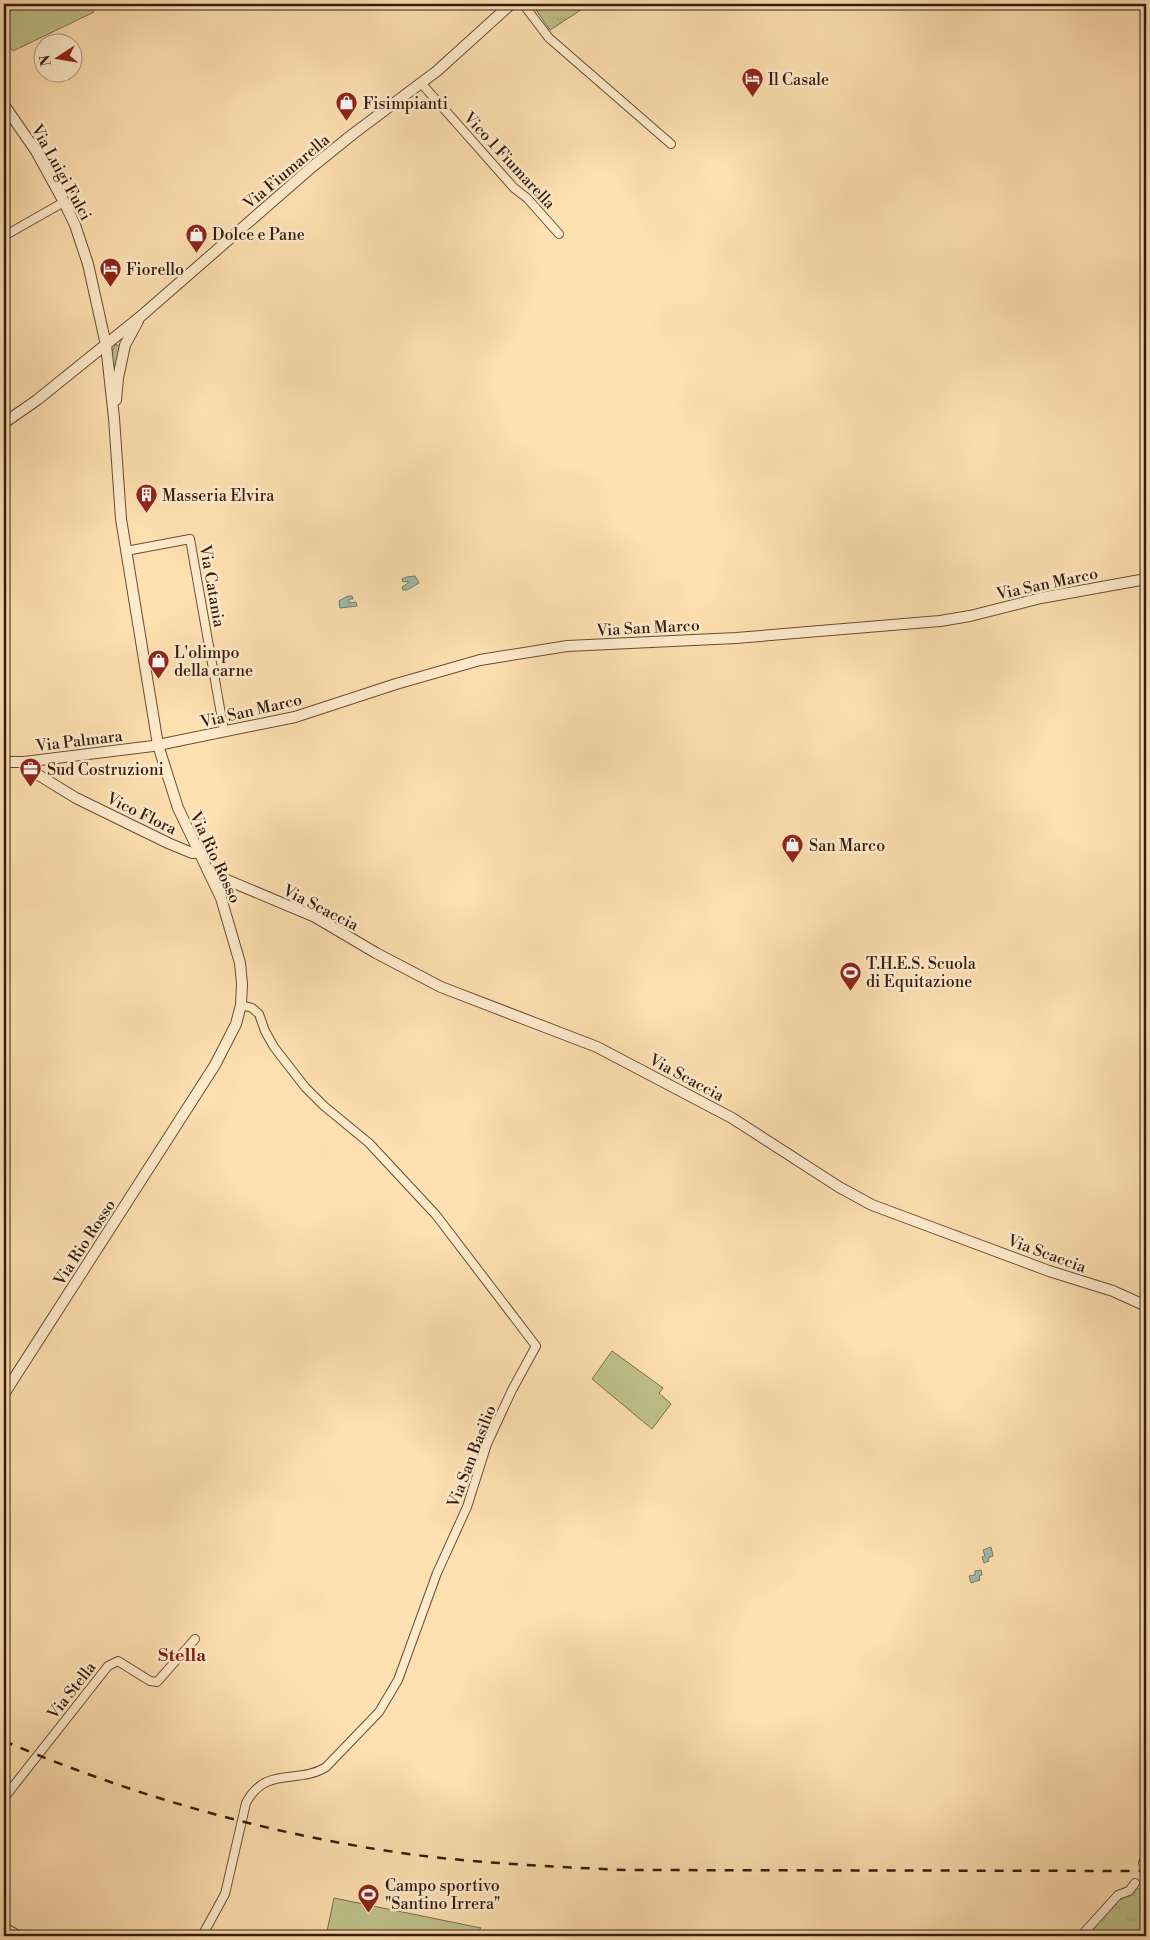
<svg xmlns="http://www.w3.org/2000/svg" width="1150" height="1940" viewBox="0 0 1150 1940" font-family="'Libre Bodoni',serif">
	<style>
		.grass { fill: url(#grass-tufts); stroke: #7a6f4e }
		.park { fill: #c0c28c; stroke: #7a6f4e }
		.water { fill: url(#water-ripples); stroke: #757d6e }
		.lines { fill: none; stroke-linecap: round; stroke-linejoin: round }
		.minor-casing { stroke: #674d38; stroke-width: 10 }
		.tertiary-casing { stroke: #674d38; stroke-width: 12 }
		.minor { stroke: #ffebcc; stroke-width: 8 }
		.tertiary { stroke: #ffebcc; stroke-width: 10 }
		.rail { stroke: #341c0f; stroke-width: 2.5; stroke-dasharray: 9 9; stroke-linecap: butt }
		.labels { text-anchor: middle; stroke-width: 5; stroke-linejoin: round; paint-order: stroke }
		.poi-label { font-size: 16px; fill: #341c0f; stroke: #ffebcc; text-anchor: start }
		.street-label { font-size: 16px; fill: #341c0f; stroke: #ffebcc }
		.neighbourhood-label { font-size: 18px; font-weight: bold; fill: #7a1f14; stroke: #ffebcc }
	</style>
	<defs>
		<pattern id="grass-tufts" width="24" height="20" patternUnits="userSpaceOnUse" patternTransform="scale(1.25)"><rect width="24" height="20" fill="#c0c28c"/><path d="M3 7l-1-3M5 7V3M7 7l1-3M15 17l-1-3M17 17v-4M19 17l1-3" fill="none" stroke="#a6a678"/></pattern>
		<pattern id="water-ripples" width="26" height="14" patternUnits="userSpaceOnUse" patternTransform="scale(1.25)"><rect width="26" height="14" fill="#a0bdae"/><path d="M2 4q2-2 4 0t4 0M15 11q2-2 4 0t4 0" fill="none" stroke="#8aa294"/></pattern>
	</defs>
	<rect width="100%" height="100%" fill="#ffe0b1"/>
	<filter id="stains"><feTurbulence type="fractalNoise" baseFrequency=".004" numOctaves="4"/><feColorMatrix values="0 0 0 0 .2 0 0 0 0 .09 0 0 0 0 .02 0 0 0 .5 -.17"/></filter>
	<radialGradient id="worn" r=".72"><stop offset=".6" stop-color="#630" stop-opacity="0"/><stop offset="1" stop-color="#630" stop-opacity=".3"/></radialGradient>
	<g class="grass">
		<polygon points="532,4 590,4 550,30"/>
		<path d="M116,344L120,347L113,375C112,364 109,353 116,344Z"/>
		<polygon points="1134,1889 1146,1889 1146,1933 1134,1936 1086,1936 1116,1903"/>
	</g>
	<g class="park">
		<polygon points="4,4 90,4 94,12 13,51 4,40"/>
		<polygon points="612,1351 663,1388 659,1393 671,1404 652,1429 592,1379"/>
		<polygon points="334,1898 481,1928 475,1936 326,1936"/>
	</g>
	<g class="water">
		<polygon points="415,576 419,583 407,590 403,590 402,587 408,583 408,581 403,582 402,579 407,577"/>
		<polygon points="348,596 352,596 353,599 349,599 349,603 356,602 357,606 340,608 339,601"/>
		<polygon points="991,1547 993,1556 988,1558 989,1561 984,1563 982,1557 985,1556 983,1550"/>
		<polygon points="981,1570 982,1575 979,1576 980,1580 971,1583 969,1576 975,1575 975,1571"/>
	</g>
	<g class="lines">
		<defs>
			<g id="minor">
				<polyline points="523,4 549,38 671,144"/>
				<polyline points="421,83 514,188 527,198 559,234"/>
				<polyline points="4,236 64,202"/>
				<polyline points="126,551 190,539 224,731"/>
				<polyline points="4,1798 108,1666 118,1661 150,1681 157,1682 195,1639"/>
				<polyline points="1143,1863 1146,1857"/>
				<path d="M202,1936L225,1894L246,1803C266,1765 298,1785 326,1767L379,1712L398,1680L437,1573L467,1507L487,1444L512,1390L536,1346L436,1215L369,1143L324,1106L305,1087L274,1047L265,1031L259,1014L252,1008L241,1005"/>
				<polyline points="1081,1936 1118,1895 1129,1891 1135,1883"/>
			</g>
			<g id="tertiary">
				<polyline points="4,105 36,151 64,202 75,225 88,264 106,345 114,418 121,519 158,745 178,808 221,898 240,963 242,984 241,1005 236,1024 215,1065 4,1394"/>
				<polyline points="116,400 118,378 125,345 138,321"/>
				<polyline points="4,423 37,400 140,317 312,167 353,134 437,71 511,4"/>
				<polyline points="4,762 24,762 153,746 295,717 396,684 480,660 567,646 736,638 940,621 970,616 1041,598 1146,579"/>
				<polyline points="24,762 27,768 76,798 168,843 192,853 200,853"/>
				<polyline points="212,877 220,877 315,917 376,953 441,987 597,1047 732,1118 839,1187 872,1205 1049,1271 1113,1291 1146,1306"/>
				<polyline points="4,1928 18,1936"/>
			</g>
		</defs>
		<use href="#minor" class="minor-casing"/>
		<use href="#tertiary" class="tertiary-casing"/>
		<use href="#minor" class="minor"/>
		<use href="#tertiary" class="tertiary"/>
		<path class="rail" d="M4,1741C140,1799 285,1839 432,1857C496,1864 560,1867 624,1870L1146,1871"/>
	</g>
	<defs>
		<symbol id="hotel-pin" viewBox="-11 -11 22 30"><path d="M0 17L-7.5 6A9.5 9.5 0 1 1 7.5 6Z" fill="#8f2418" stroke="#ffebcc"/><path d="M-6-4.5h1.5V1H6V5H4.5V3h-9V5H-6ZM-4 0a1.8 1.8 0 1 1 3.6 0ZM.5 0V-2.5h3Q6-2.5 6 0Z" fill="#fff"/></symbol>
		<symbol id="shop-pin" viewBox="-11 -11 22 30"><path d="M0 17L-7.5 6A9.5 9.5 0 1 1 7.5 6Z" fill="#8f2418" stroke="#ffebcc"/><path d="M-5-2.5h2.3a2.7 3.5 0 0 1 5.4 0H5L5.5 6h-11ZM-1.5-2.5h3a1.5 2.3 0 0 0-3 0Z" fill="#fff"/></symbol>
		<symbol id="building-pin" viewBox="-11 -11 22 30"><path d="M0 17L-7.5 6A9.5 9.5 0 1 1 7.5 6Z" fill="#8f2418" stroke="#ffebcc"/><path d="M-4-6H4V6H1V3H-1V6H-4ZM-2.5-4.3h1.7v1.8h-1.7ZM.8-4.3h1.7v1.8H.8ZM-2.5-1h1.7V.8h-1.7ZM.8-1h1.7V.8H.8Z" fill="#fff"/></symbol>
		<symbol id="office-pin" viewBox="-11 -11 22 30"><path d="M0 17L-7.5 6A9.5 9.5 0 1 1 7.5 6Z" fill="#8f2418" stroke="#ffebcc"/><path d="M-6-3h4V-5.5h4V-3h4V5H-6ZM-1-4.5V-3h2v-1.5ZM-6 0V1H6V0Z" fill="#fff"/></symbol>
		<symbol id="stadium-pin" viewBox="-11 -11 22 30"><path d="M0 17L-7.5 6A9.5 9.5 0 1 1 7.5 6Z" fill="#8f2418" stroke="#ffebcc"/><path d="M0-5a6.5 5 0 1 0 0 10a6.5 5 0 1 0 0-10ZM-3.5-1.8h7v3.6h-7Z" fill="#fff"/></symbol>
	</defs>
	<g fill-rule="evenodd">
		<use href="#hotel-pin" x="740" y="66" width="25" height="34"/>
		<use href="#shop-pin" x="334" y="90" width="25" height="34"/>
		<use href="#shop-pin" x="184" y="222" width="25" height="34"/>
		<use href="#hotel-pin" x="98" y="256" width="25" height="34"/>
		<use href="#building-pin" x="134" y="482" width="25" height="34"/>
		<use href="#shop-pin" x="146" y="648" width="25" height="34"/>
		<use href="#office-pin" x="18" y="756" width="25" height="34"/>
		<use href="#shop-pin" x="780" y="832" width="25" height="34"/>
		<use href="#stadium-pin" x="838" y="960" width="25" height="34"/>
		<use href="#stadium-pin" x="356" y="1882" width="25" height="34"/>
	</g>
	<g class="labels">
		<g class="poi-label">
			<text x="768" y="85">Il Casale</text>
			<text x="363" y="109">Fisimpianti</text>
			<text x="212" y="240">Dolce e Pane</text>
			<text x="126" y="275">Fiorello</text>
			<text x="162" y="501">Masseria Elvira</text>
			<text x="174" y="658">L'olimpo<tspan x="174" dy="18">della carne</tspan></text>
			<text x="47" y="775">Sud Costruzioni</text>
			<text x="809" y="851">San Marco</text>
			<text x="866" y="969">T.H.E.S. Scuola<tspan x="866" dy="18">di Equitazione</tspan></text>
			<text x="385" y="1891">Campo sportivo<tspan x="385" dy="18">"Santino Irrera"</tspan></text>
		</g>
		<g class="street-label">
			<text transform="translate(510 160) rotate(47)" y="6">Vico 1 Fiumarella</text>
			<text transform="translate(286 171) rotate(-40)" y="6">Via Fiumarella</text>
			<text transform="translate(62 172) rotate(61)" y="6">Via Luigi Fulci</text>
			<text transform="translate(1047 583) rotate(-12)" y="6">Via San Marco</text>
			<text transform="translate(213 586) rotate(80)" y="6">Via Catania</text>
			<text transform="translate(648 627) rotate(-3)" y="6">Via San Marco</text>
			<text transform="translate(251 710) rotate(-13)" y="6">Via San Marco</text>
			<text transform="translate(79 740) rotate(-7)" y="6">Via Palmara</text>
			<text transform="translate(142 813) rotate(26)" y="6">Vico Flora</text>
			<text transform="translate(216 857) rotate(65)" y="6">Via Rio Rosso</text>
			<text transform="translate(321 907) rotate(27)" y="6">Via Scaccia</text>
			<text transform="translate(687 1077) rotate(28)" y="6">Via Scaccia</text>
			<text transform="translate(84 1242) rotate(-57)" y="6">Via Rio Rosso</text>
			<text transform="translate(1047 1253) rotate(20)" y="6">Via Scaccia</text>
			<text transform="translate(471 1456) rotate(-69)" y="6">Via San Basilio</text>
			<text transform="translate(71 1690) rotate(-52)" y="6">Via Stella</text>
		</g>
		<g class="neighbourhood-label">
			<text x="182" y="1661">Stella</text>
		</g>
	</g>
	<rect width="1150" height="1940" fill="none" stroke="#ffe0b1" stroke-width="20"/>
	<rect x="5" y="5" width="1140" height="1930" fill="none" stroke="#341c0f" stroke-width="2.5"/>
	<rect x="10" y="10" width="1130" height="1920" fill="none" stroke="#341c0f"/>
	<g transform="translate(58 58) rotate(258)"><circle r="24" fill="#ffebcc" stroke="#ae9880"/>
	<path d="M0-4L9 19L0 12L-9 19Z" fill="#8f2418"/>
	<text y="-8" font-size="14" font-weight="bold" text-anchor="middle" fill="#341c0f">N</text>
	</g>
	<rect width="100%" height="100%" filter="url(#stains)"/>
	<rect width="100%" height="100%" fill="url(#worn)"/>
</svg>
